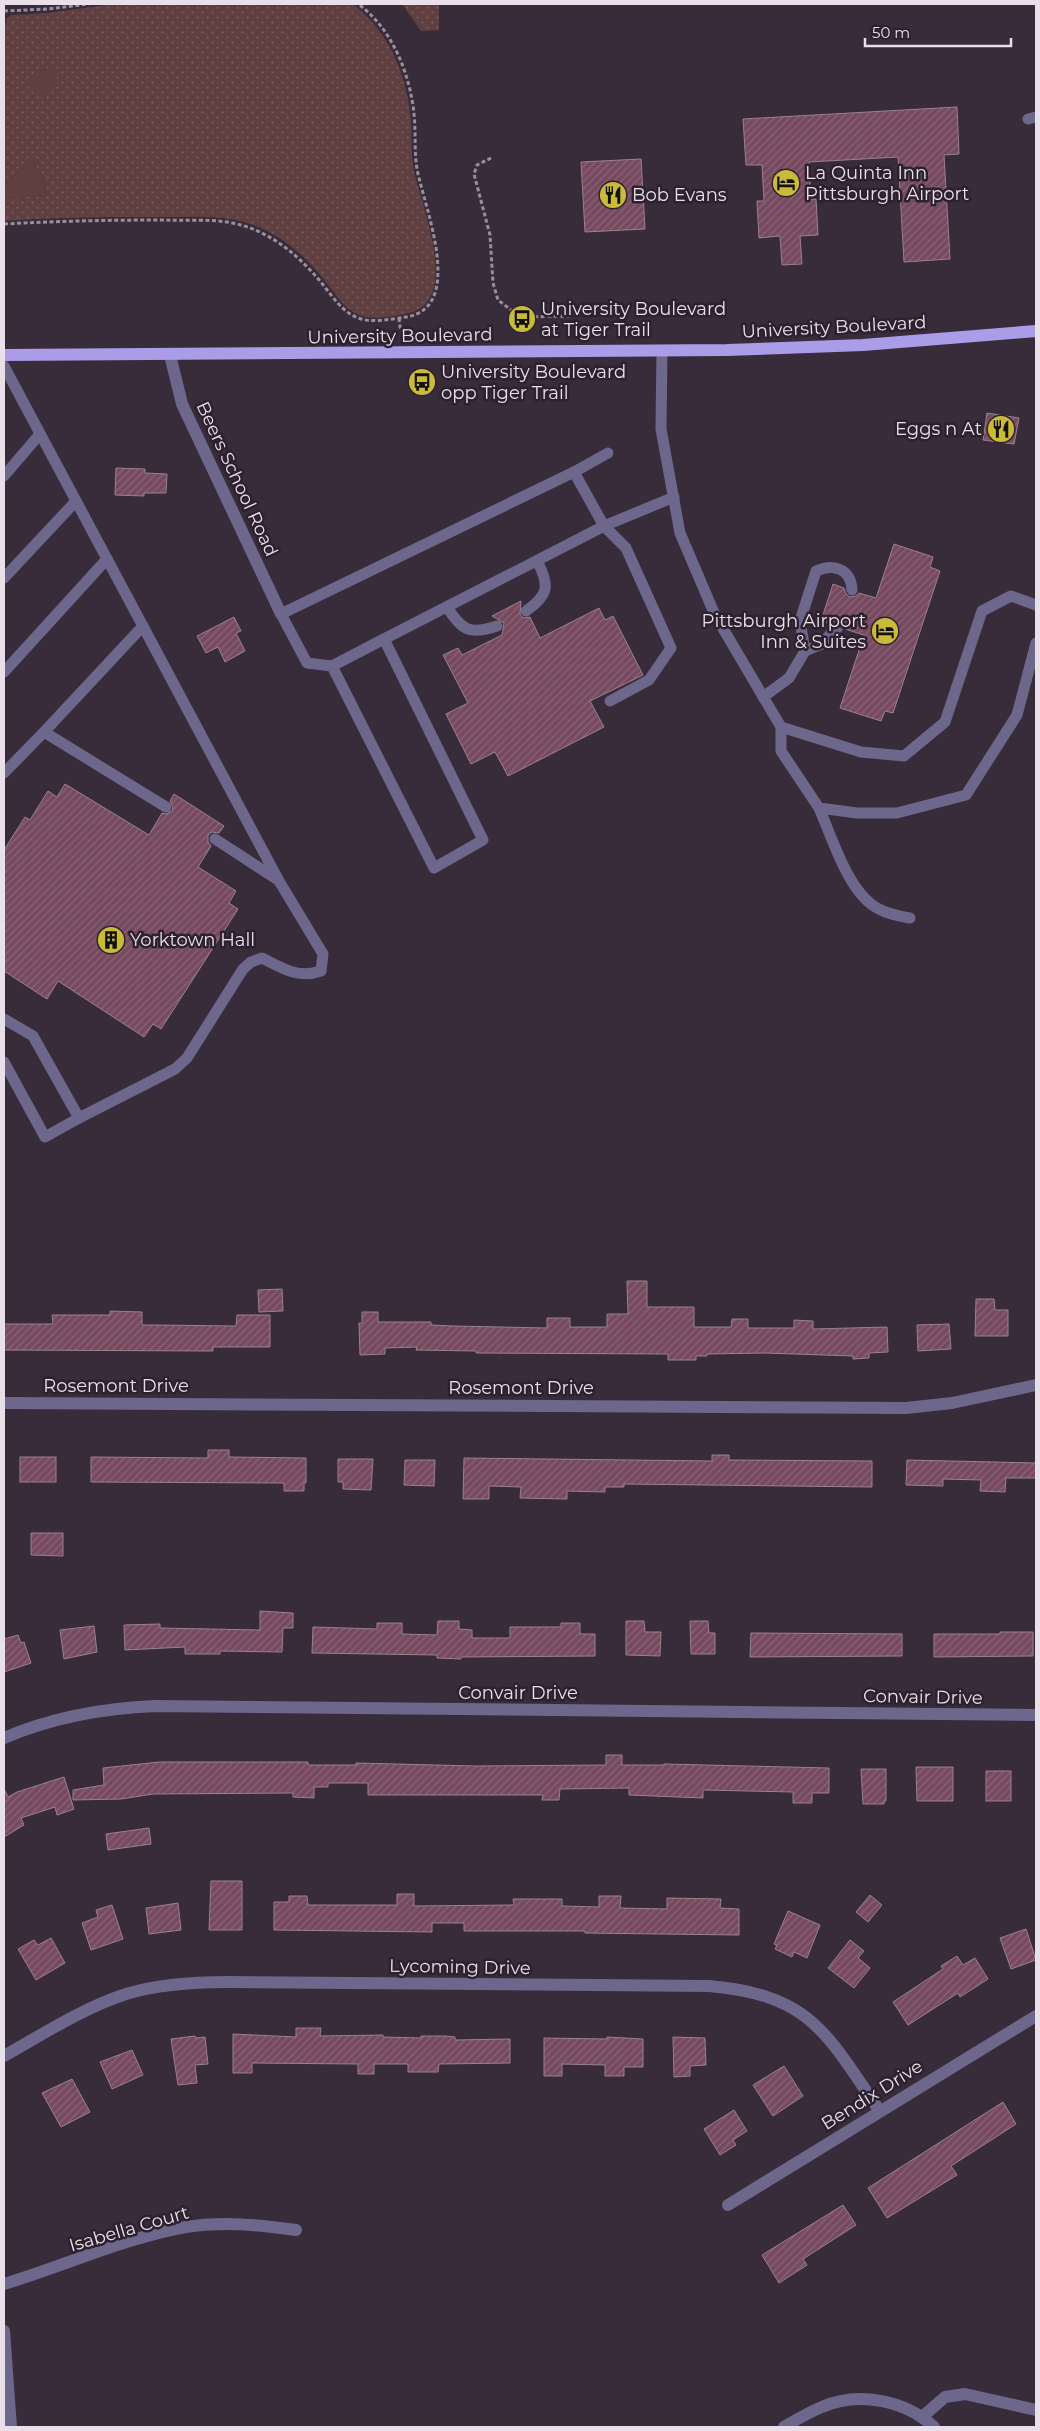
<svg xmlns="http://www.w3.org/2000/svg" width="1040" height="2431" viewBox="0 0 1040 2431" font-family="Montserrat,sans-serif">
	<style>
		.grass { fill: url(#grass-dots); fill-rule: evenodd }
		.pitch { fill: #5f3f40 }
		.building { fill: url(#building-hatch); stroke: #9a828d }
		.lines { fill: none; stroke-linecap: round; stroke-linejoin: round }
		.path { stroke: #998e9b; stroke-width: 3; stroke-dasharray: 4 2.5; stroke-linecap: butt }
		.service { stroke: #6e678c; stroke-width: 11 }
		.minor { stroke: #6e678c; stroke-width: 12 }
		.primary { stroke: #ab9ce8; stroke-width: 12 }
		.labels { text-anchor: middle; stroke-width: 5; stroke-linejoin: round; paint-order: stroke }
		.poi-label { font-size: 18px; fill: #e9e0ea; stroke: #2d2130; text-anchor: start }
		.street-label { font-size: 18px; fill: #e9e0ea; stroke: #2d2130 }
	</style>
	<defs>
		<pattern id="grass-dots" width="8" height="8" patternUnits="userSpaceOnUse" patternTransform="scale(1.25)"><rect width="8" height="8" fill="#5f3f40"/><path d="M2 2h.1M6 6h.1" fill="none" stroke="#765a5c" stroke-width="1.8" stroke-linecap="round"/></pattern>
		<pattern id="building-hatch" width="6" height="6" patternUnits="userSpaceOnUse" patternTransform="scale(1.25)"><rect width="6" height="6" fill="#76495f"/><path d="M-1 1l2-2M0 6l6-6M5 7l2-2" fill="none" stroke="#8a6376"/></pattern>
	</defs>
	<rect width="100%" height="100%" fill="#382b3a"/>
	<g class="grass">
		<path d="M113,4H352C387,29 405,70 410,112C413,132 410,151 414,171C421,204 462,301 409,313C397,316 374,320 362,316C345,311 336,294 325,281C304,254 275,229 240,221C215,215 187,217 161,217C109,217 56,217 4,221V198L46,196L43,178L33,161L4,183V33L6,19L11,15L48,13ZM51,69L46,86L30,82L36,71Z"/>
		<polygon points="402,4 439,4 439,30 421,31"/>
	</g>
	<g class="pitch">
		<polygon points="51,69 57,77 53,84 48,83 46,86 50,90 46,97 36,95 30,81 36,71"/>
		<polygon points="33,161 43,178 46,196 4,198 4,183"/>
	</g>
	<g class="building">
		<polygon points="957,107 959,154 944,155 950,259 904,262 898,157 809,162 811,199 816,199 818,235 800,236 802,264 782,265 780,236 759,238 757,201 764,201 762,165 746,165 743,119"/>
		<polygon points="641,159 645,229 585,232 581,162"/>
		<polygon points="987,413 1019,418 1014,444 983,440"/>
		<polygon points="116,468 145,469 145,473 167,474 166,493 144,493 144,496 115,495"/>
		<polygon points="894,544 933,557 930,567 940,571 893,713 885,711 881,721 840,708 864,635 845,629 845,625 840,620 836,620 830,624 821,621 833,584 844,588 846,594 850,597 856,596 859,593 876,598"/>
		<polygon points="521,601 520,615 524,618 530,617 540,638 599,608 605,620 613,616 643,675 590,701 604,727 508,776 495,752 471,764 446,714 468,703 443,655 458,648 462,655 502,635 504,623 492,616"/>
		<polygon points="234,617 241,631 236,633 245,651 225,662 218,647 206,653 197,636"/>
		<polygon points="65,784 149,835 162,813 166,814 172,811 173,807 170,801 174,794 224,826 219,833 212,832 208,835 208,842 211,846 198,867 236,891 229,903 238,909 161,1029 153,1024 144,1037 58,981 47,999 4,971 4,850 25,817 30,820 48,791 57,797"/>
		<polygon points="627,1281 647,1281 647,1307 694,1307 694,1327 731,1327 732,1319 748,1319 748,1328 794,1328 794,1320 813,1321 813,1329 887,1327 888,1352 869,1353 869,1358 853,1359 853,1356 765,1353 707,1354 707,1356 696,1356 696,1360 668,1360 668,1354 476,1353 476,1351 416,1350 417,1347 385,1348 385,1354 360,1355 359,1323 362,1323 362,1312 378,1312 378,1322 431,1322 431,1325 453,1326 547,1328 547,1318 570,1318 570,1327 607,1327 607,1314 628,1314"/>
		<polygon points="282,1289 283,1311 259,1312 258,1290"/>
		<polygon points="976,1299 994,1299 995,1310 1008,1310 1008,1336 975,1336"/>
		<polygon points="110,1311 142,1312 142,1325 154,1325 236,1326 237,1315 270,1315 270,1347 213,1347 213,1351 4,1350 4,1324 53,1324 52,1315 110,1315"/>
		<polygon points="949,1324 951,1349 918,1351 917,1325"/>
		<polygon points="208,1450 229,1450 229,1457 306,1458 306,1483 304,1483 304,1491 284,1491 284,1483 91,1482 91,1457 208,1458"/>
		<polygon points="712,1455 729,1455 729,1460 872,1461 872,1487 624,1484 624,1487 605,1487 605,1492 567,1491 567,1499 520,1498 521,1487 489,1486 489,1499 463,1499 464,1458 712,1461"/>
		<rect x="20" y="1457" width="36" height="25"/>
		<polygon points="338,1459 373,1459 371,1490 343,1489 343,1482 338,1482"/>
		<polygon points="405,1460 435,1460 434,1486 404,1485"/>
		<polygon points="907,1460 1036,1463 1036,1478 1006,1478 1005,1492 980,1491 981,1480 943,1479 943,1486 906,1485"/>
		<polygon points="31,1533 63,1533 63,1556 31,1555"/>
		<polygon points="260,1611 293,1613 293,1628 283,1628 282,1652 220,1651 220,1654 185,1654 185,1647 125,1650 124,1625 160,1624 160,1628 260,1630"/>
		<polygon points="438,1621 459,1621 459,1629 472,1630 472,1638 510,1638 510,1627 561,1627 561,1623 580,1623 580,1634 595,1634 595,1656 461,1657 461,1659 437,1658 437,1655 312,1653 313,1627 377,1629 377,1623 402,1623 402,1634 437,1635"/>
		<polygon points="626,1621 644,1621 645,1632 661,1632 660,1656 626,1655"/>
		<polygon points="690,1621 708,1621 709,1633 715,1633 715,1654 691,1654"/>
		<polygon points="94,1626 97,1652 64,1659 60,1630"/>
		<polygon points="1000,1632 1033,1632 1033,1656 934,1657 934,1634 1000,1634"/>
		<polygon points="751,1633 902,1634 902,1656 750,1657"/>
		<polygon points="18,1635 21,1643 24,1642 31,1663 4,1672 4,1639"/>
		<polygon points="606,1755 622,1755 622,1765 664,1765 664,1764 829,1768 829,1793 812,1793 812,1803 793,1803 793,1792 703,1790 703,1798 629,1795 629,1788 560,1789 559,1800 542,1800 543,1795 368,1795 368,1783 328,1783 328,1787 314,1787 314,1798 293,1797 293,1793 153,1794 121,1799 73,1800 73,1790 104,1785 103,1768 159,1762 308,1762 308,1765 356,1765 356,1763 475,1766 606,1765"/>
		<polygon points="916,1767 953,1767 953,1801 917,1801"/>
		<polygon points="861,1769 886,1769 886,1801 884,1801 884,1804 863,1804"/>
		<rect x="986" y="1771" width="25" height="30"/>
		<polygon points="64,1777 74,1809 57,1815 55,1807 21,1818 24,1825 4,1837 4,1789 8,1797 17,1792"/>
		<polygon points="149,1828 151,1844 108,1850 106,1834"/>
		<polygon points="211,1881 242,1881 242,1930 209,1930"/>
		<polygon points="397,1894 414,1894 414,1906 514,1905 513,1899 562,1899 562,1906 599,1907 599,1896 621,1896 620,1908 667,1909 667,1898 721,1899 720,1908 739,1909 739,1935 585,1933 585,1931 464,1931 464,1923 432,1923 432,1932 274,1930 274,1902 289,1902 289,1896 307,1896 308,1905 397,1905"/>
		<polygon points="870,1895 882,1905 868,1922 856,1912"/>
		<polygon points="178,1903 181,1930 149,1934 146,1908"/>
		<polygon points="112,1905 123,1939 91,1950 82,1923 98,1917 96,1910"/>
		<polygon points="788,1911 820,1925 807,1958 794,1952 792,1957 775,1949 777,1945 774,1944"/>
		<polygon points="1026,1929 1036,1960 1011,1969 1000,1938"/>
		<polygon points="51,1938 65,1963 36,1980 18,1949 34,1940 38,1945"/>
		<polygon points="850,1940 864,1951 858,1958 870,1968 854,1988 828,1968"/>
		<polygon points="957,1956 963,1965 975,1958 988,1979 960,1997 958,1993 908,2025 893,2002 943,1969 941,1966"/>
		<polygon points="296,2028 321,2028 320,2036 383,2035 383,2037 421,2038 421,2036 446,2036 455,2037 455,2040 510,2039 510,2063 439,2064 438,2072 408,2072 408,2064 374,2064 374,2074 358,2074 358,2064 252,2063 252,2073 233,2073 233,2034 296,2037"/>
		<polygon points="195,2036 196,2038 205,2037 208,2064 195,2065 197,2083 178,2085 171,2039"/>
		<polygon points="607,2037 643,2039 643,2067 624,2067 624,2076 605,2076 605,2065 562,2064 562,2076 544,2076 544,2038 607,2039"/>
		<polygon points="673,2037 705,2038 706,2065 690,2066 690,2076 674,2077"/>
		<polygon points="132,2050 143,2075 112,2089 100,2062"/>
		<polygon points="784,2066 803,2096 773,2116 753,2085"/>
		<polygon points="72,2079 90,2112 61,2127 42,2093"/>
		<polygon points="1003,2102 1016,2124 951,2166 957,2175 887,2218 868,2188"/>
		<polygon points="734,2110 747,2131 733,2140 736,2145 720,2155 704,2129"/>
		<polygon points="843,2205 856,2225 803,2259 807,2265 779,2283 762,2255"/>
	</g>
	<g class="lines">
		<g class="path">
			<polyline points="4,11 47,9 89,4"/>
			<polyline points="491,158 477,165 474,174 490,235 493,283 498,300 511,310 528,317 571,316"/>
			<path d="M4,224C58,221 111,220 166,220C190,221 217,218 241,225C273,234 299,256 320,281C331,294 340,310 356,317C369,324 392,319 406,317C467,308 423,203 417,169C414,150 416,132 414,114C410,74 392,28 358,4"/>
			<polyline points="399,318 400,327 406,338"/>
			<polyline points="421,368 425,377"/>
		</g>
		<g class="service">
			<polyline points="1028,119 1036,117"/>
			<polyline points="662,351 661,429 680,533 715,615 781,727 781,751 819,808 857,813 897,813 966,795 1017,715 1036,643"/>
			<path d="M4,366L279,881L323,954L321,971C298,979 282,968 262,958L251,962L243,969L187,1058L175,1069L79,1118L33,1036L4,1019"/>
			<polyline points="574,472 608,453"/>
			<polyline points="4,476 40,434"/>
			<polyline points="4,578 76,501"/>
			<path d="M447,607C462,631 470,635 497,626"/>
			<path d="M526,611C549,595 550,585 537,561"/>
			<polyline points="143,626 44,732 166,807"/>
			<path d="M805,651L800,621L816,571C834,563 851,569 852,590"/>
			<polyline points="332,666 384,639"/>
			<polyline points="4,672 107,559"/>
			<polyline points="763,697 789,678 805,651 820,645 838,627"/>
			<polyline points="610,701 649,680 671,648 626,548 604,526 574,472 281,614 307,663 332,666 434,868 483,840 384,639 604,526 674,497"/>
			<polyline points="781,727 861,752 904,756 945,722 982,611 1011,596 1036,605"/>
			<polyline points="4,773 44,732"/>
			<path d="M819,808C832,837 848,892 877,908C887,914 898,916 910,918"/>
			<polyline points="215,839 278,880"/>
			<polyline points="4,1062 45,1137 79,1118"/>
		</g>
		<g class="minor">
			<polyline points="170,355 182,404 281,614"/>
			<polyline points="4,1403 906,1408 952,1403 1036,1385"/>
			<path d="M4,1738C53,1717 104,1708 156,1706L1036,1715"/>
			<path d="M4,2056C43,2034 83,2008 126,1994C159,1984 194,1982 228,1982L709,1986C811,1995 826,2033 879,2110"/>
			<polyline points="728,2205 1036,2016"/>
			<path d="M4,2284C64,2266 124,2238 186,2227C223,2221 260,2225 296,2230"/>
			<polyline points="4,2331 11,2427"/>
			<polyline points="922,2417 945,2397 965,2394 1036,2410"/>
			<path d="M784,2427C796,2420 809,2412 822,2407C858,2391 905,2400 934,2427"/>
		</g>
		<polyline class="primary" points="4,355 727,350 863,345 1036,331"/>
	</g>
	<defs>
		<symbol id="hotel-disc" viewBox="-11 -11 22 22"><circle r="9.5" fill="#caba39" stroke="#2d2130"/><path d="M-6-4.5h1.5V1H6V5H4.5V3h-9V5H-6ZM-4 0a1.8 1.8 0 1 1 3.6 0ZM.5 0V-2.5h3Q6-2.5 6 0Z" fill="#111"/></symbol>
		<symbol id="restaurant-disc" viewBox="-11 -11 22 22"><circle r="9.5" fill="#caba39" stroke="#2d2130"/><path d="M-5-6h1v4h1v-4h1v4h1v-4h1v5L-1.5 .5V6h-2V.5L-5-1ZM5-6V6H3V1.5H1.5Q1.5-4 5-6Z" fill="#111"/></symbol>
		<symbol id="bus-disc" viewBox="-11 -11 22 22"><circle r="9.5" fill="#caba39" stroke="#2d2130"/><path d="M-5-6H5V4H4V6H2V4H-2V6H-4V4H-5ZM-3.5-4V0h7V-4ZM-3.5 1.2v1.5H-2V1.2ZM2 1.2v1.5H3.5V1.2Z" fill="#111"/></symbol>
		<symbol id="building-disc" viewBox="-11 -11 22 22"><circle r="9.5" fill="#caba39" stroke="#2d2130"/><path d="M-4-6H4V6H1V3H-1V6H-4ZM-2.5-4.3h1.7v1.8h-1.7ZM.8-4.3h1.7v1.8H.8ZM-2.5-1h1.7V.8h-1.7ZM.8-1h1.7V.8H.8Z" fill="#111"/></symbol>
	</defs>
	<g fill-rule="evenodd">
		<use href="#hotel-disc" x="770" y="167" width="32" height="32"/>
		<use href="#restaurant-disc" x="597" y="179" width="32" height="32"/>
		<use href="#bus-disc" x="506" y="303" width="32" height="32"/>
		<use href="#bus-disc" x="406" y="366" width="32" height="32"/>
		<use href="#restaurant-disc" x="985" y="413" width="32" height="32"/>
		<use href="#hotel-disc" x="869" y="615" width="32" height="32"/>
		<use href="#building-disc" x="95" y="924" width="32" height="32"/>
	</g>
	<g class="labels">
		<g class="poi-label">
			<text x="805" y="179">La Quinta Inn<tspan x="805" dy="21">Pittsburgh Airport</tspan></text>
			<text x="632" y="201">Bob Evans</text>
			<text x="541" y="315">University Boulevard<tspan x="541" dy="21">at Tiger Trail</tspan></text>
			<text x="441" y="378">University Boulevard<tspan x="441" dy="21">opp Tiger Trail</tspan></text>
			<text x="982" y="435" text-anchor="end">Eggs n At</text>
			<text x="866" y="627" text-anchor="end">Pittsburgh Airport<tspan x="866" dy="21">Inn &amp; Suites</tspan></text>
			<text x="130" y="946">Yorktown Hall</text>
		</g>
		<g class="street-label">
			<text transform="translate(834 327) rotate(-3)" y="6">University Boulevard</text>
			<text transform="translate(400 336) rotate(-1)" y="6">University Boulevard</text>
			<text transform="translate(237 479) rotate(65)" y="6">Beers School Road</text>
			<text x="116" y="1392">Rosemont Drive</text>
			<text x="521" y="1394">Rosemont Drive</text>
			<text x="518" y="1699">Convair Drive</text>
			<text transform="translate(923 1697) rotate(1)" y="6">Convair Drive</text>
			<text transform="translate(460 1967) rotate(1)" y="6">Lycoming Drive</text>
			<text transform="translate(872 2095) rotate(-32)" y="6">Bendix Drive</text>
			<text transform="translate(129 2229) rotate(-16)" y="6">Isabella Court</text>
		</g>
	</g>
	<rect width="1040" height="2431" fill="none" stroke="#e9e0ea" stroke-width="10"/>
	<path d="M865 38v8h146v-8" fill="none" stroke="#e9e0ea" stroke-width="2.5"/>
	<text x="872" y="38" font-size="15" fill="#e9e0ea" stroke="#2d2130" stroke-width="4" paint-order="stroke">50 m</text>
</svg>
